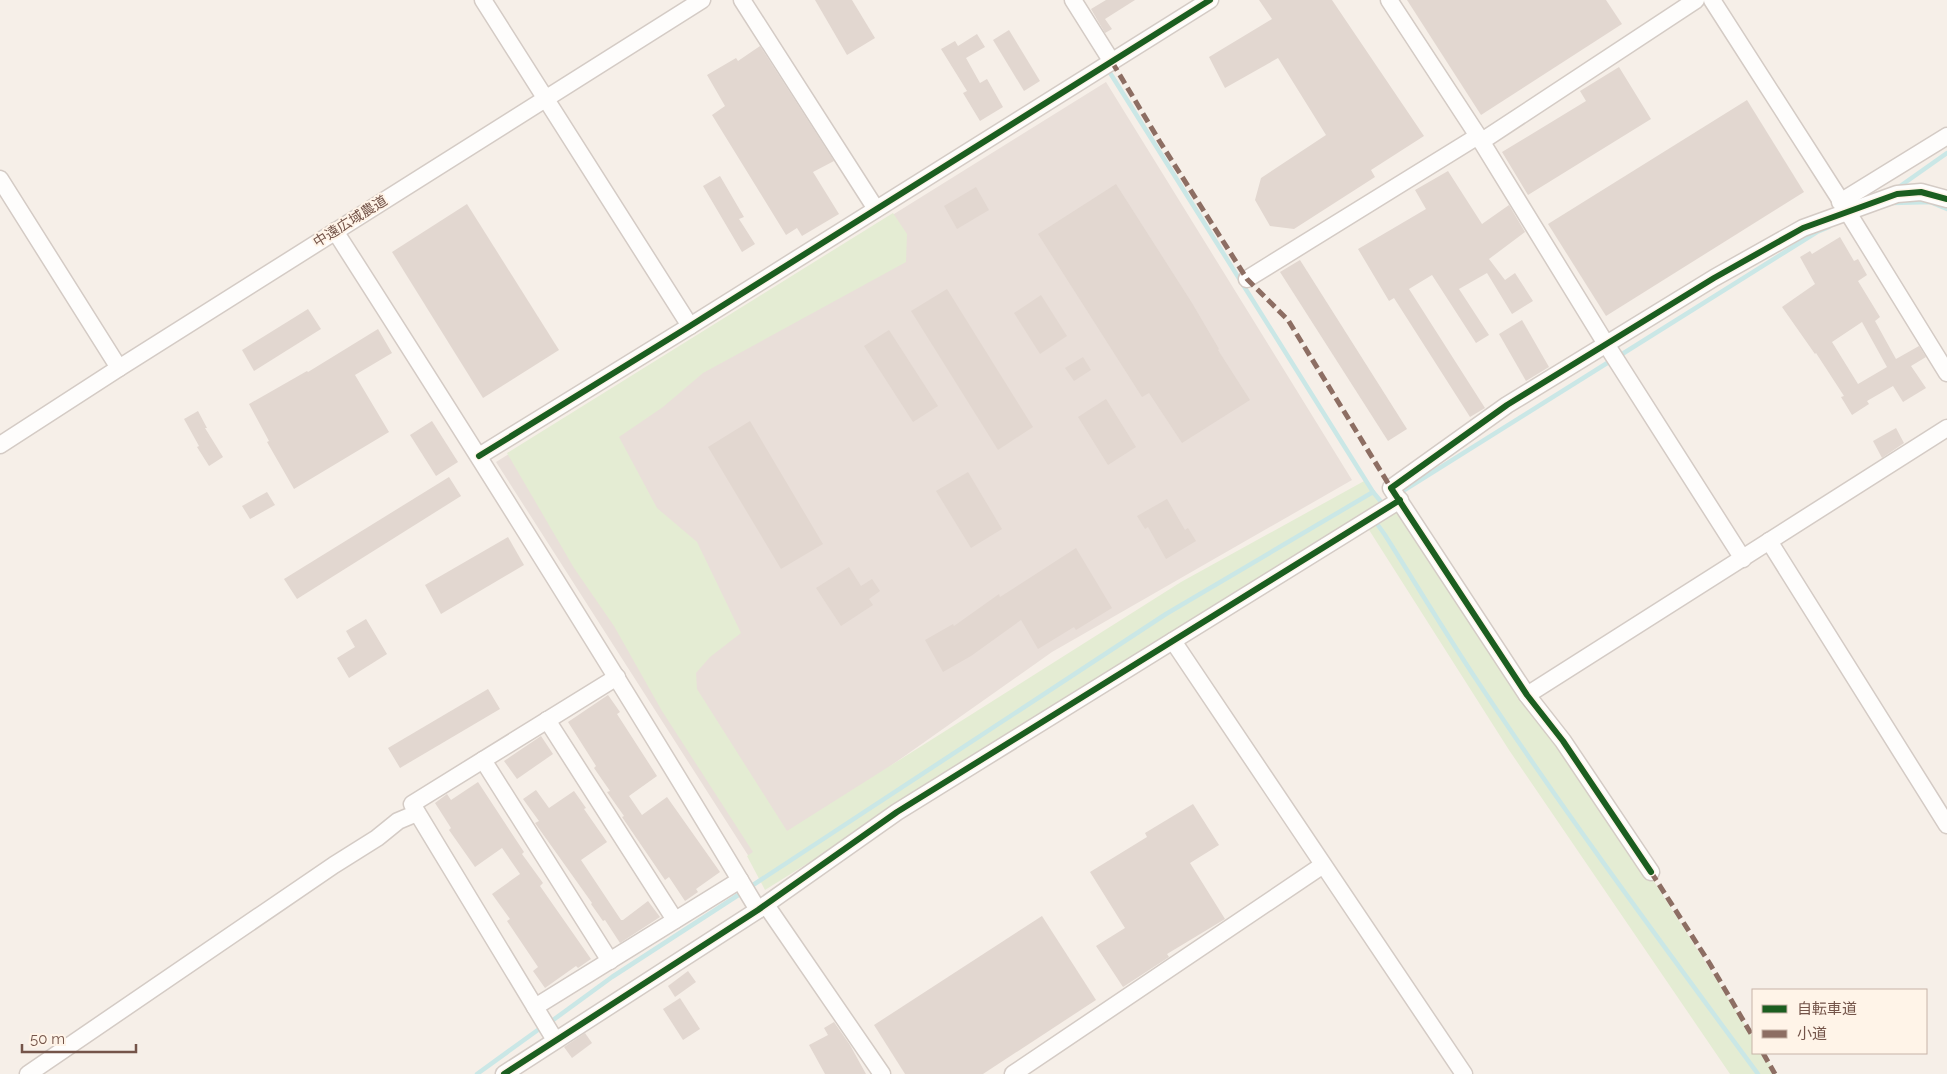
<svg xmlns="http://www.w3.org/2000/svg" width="1947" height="1074" viewBox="0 0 1947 1074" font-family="Raleway,'Noto Sans JP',sans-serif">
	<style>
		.industrial { fill: #e9dfd9 }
		.green { fill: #e4ecd3 }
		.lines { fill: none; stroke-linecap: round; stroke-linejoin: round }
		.stream { stroke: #cae7e6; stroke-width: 4.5 }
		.building { fill: #e2d7d0; fill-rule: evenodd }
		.minor-casing { stroke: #d4cbc5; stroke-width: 19 }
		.minor { stroke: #fefdfc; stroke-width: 16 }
		.quiet { stroke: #8d6e63; stroke-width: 5; stroke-dasharray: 10 5; stroke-linecap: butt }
		.cycleway-casing { stroke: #fff4e8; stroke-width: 9 }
		.cycleway { stroke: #1b5e20; stroke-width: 6 }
		.labels { text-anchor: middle; stroke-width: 4; stroke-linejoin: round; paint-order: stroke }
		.street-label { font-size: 14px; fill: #745449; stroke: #fff4e8 }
	</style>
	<rect width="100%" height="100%" fill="#f6efe8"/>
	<polygon class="industrial" points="1106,82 1352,480 1052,652 753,863 496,462"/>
	<g class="green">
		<polygon points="893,213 907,234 906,262 703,373 663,407 619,437 657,508 697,542 741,633 710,657 696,673 697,689 787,831 1181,582 1366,480 1383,504 765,890 747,856 753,852 662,711 614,626 574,568 507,453"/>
		<polygon points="1395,503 1597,792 1753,1037 1753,1053 1763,1053 1776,1074 1730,1074 1509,750 1364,522"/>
	</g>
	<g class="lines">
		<g class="stream">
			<polyline points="1107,68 1373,492 1383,504"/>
			<polyline points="1896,189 1947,153"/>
			<polyline points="1892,203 1930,202 1947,209"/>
			<polyline points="1619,356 1817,232 1829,227"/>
			<polyline points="1398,494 1612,360"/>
			<path d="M1375,521L1385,535C1416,584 1446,634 1478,682C1567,816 1663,945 1758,1074"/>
			<polyline points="750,887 1166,614 1373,492"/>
			<polyline points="549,1023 612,977 743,892"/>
			<polyline points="477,1074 542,1027"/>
		</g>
	</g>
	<g class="building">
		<polygon points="815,0 852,0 875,38 847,55"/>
		<polygon points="1106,0 1135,0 1105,19 1112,29 1105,33 1091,9"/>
		<polygon points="1259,0 1332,0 1424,136 1371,170 1375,177 1294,229 1270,226 1255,200 1261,178 1326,135 1278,58 1225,88 1209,57 1272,19"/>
		<polygon points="1407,0 1606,0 1622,24 1481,115"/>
		<polygon points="1009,30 1040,81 1024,91 993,40"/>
		<polygon points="977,34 985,47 966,58 980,83 987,79 1003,107 980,121 963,93 967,91 941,49 955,41 958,46"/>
		<polygon points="760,46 834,161 813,172 839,214 802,236 797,228 786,235 712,115 725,106 707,75 736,58 738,61"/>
		<polygon points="1619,67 1651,119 1528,195 1502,152 1586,101 1580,91"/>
		<polygon points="1747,100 1804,192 1606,316 1548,224"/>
		<polygon points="1448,171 1482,224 1509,205 1525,232 1489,259 1505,280 1515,273 1533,301 1512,314 1487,273 1459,289 1489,335 1476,343 1432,275 1409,289 1485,408 1470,417 1394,298 1389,301 1358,249 1426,209 1415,190"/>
		<polygon points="720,176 744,217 739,219 755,244 742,252 703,186"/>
		<polygon points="1116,184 1192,303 1219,349 1218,350 1250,400 1182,443 1149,393 1142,397 1038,234"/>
		<polygon points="976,187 989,210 957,229 944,206"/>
		<polygon points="467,204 559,350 483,398 392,252"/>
		<path d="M1840,237L1854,261L1858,259L1867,275L1858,281L1880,317L1875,321L1896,359L1919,346L1926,357L1911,366L1926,388L1903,402L1893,386L1867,401L1869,404L1852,415L1841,397L1844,396L1816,353L1815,354L1782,307L1815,284L1800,257L1810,251L1812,254ZM1862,322L1887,367L1858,384L1832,342Z"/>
		<polygon points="1300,260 1407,429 1388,441 1280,272"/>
		<polygon points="947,289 1033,427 998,450 911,311"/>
		<polygon points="1041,295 1067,336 1040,354 1014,313"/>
		<polygon points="308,309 321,329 254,371 242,350"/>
		<polygon points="1522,320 1549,367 1526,381 1499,334"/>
		<polygon points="378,329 392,353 355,375 389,432 294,489 267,442 269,441 249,404 307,371 308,372"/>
		<polygon points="889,330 938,406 913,422 864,346"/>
		<polygon points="1083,357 1091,370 1074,381 1065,368"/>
		<polygon points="1106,399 1136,447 1108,465 1078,417"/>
		<polygon points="198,411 207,428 205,428 223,457 209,466 197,447 199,446 184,419"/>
		<polygon points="432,421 458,462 436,476 410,435"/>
		<polygon points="750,421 823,544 781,569 708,447"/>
		<polygon points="1896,428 1904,443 1882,458 1873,441"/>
		<polygon points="968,472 1002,529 971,548 936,491"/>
		<polygon points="449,477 461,496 297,599 284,579"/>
		<polygon points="267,492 275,505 250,519 242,506"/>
		<polygon points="1167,499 1185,530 1188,528 1196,541 1166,559 1148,527 1145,529 1137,516"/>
		<polygon points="508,537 524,565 441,614 425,585"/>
		<polygon points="1076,548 1112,608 1076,630 1074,627 1038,649 1021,620 971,656 943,672 925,640 953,624 954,626 999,594 1000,597"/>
		<polygon points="849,567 861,586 872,579 880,591 869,599 873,605 841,626 816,588"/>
		<polygon points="366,619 387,654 349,678 337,658 355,647 346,631"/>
		<polygon points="488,689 500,709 400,768 388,748"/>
		<polygon points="608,695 620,712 617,714 657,776 629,796 642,815 667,797 720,872 696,889 698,892 685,901 669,877 665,880 622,817 624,816 607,792 610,791 594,768 596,766 568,722"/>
		<polygon points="541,736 553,754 517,779 504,761"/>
		<polygon points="478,782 524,852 522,854 543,883 540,886 591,959 578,968 576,966 545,988 533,971 538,967 507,921 510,919 492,894 520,874 502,848 475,867 449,830 451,828 435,803 447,794 451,800"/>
		<polygon points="536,790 549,808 574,791 586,808 584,809 607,842 581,860 621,920 623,920 648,901 660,917 620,943 605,920 603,921 591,904 592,903 535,823 539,821 523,799"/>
		<polygon points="1193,804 1219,845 1190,863 1225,919 1167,954 1169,957 1123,987 1096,946 1125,928 1090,872 1147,837 1145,833"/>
		<polygon points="1042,916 1096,1000 983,1074 905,1074 874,1025"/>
		<polygon points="688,971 696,982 675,997 668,986"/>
		<polygon points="680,998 700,1029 683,1040 663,1009"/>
		<polygon points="834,1022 850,1045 866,1074 825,1074 809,1045 828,1035 824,1028"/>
		<polygon points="585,1033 592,1043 572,1058 564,1047"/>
	</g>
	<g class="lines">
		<defs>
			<g id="minor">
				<polyline points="483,0 690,326"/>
				<polyline points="742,0 876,209"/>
				<polyline points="1073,0 1112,62"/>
				<polyline points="1389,0 1478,136"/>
				<polyline points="1712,0 1839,198 1947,373"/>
				<polyline points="1482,141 1696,0"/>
				<polyline points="0,179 119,368"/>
				<polyline points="1840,202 1947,136"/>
				<path d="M335,231C479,456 621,681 758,910"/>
				<polyline points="1247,279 1478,136 1606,344 1743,559"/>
				<polyline points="0,445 119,368 702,0"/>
				<polyline points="479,456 690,326 1210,0"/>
				<polyline points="1769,541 1947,825"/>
				<polyline points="1173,641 1464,1074"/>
				<polyline points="1527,695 1947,428"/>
				<polyline points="547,720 675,920"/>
				<polyline points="483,760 610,961"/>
				<polyline points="1651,872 1563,741 1527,695 1391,488 1507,405 1714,278 1803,228 1897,194 1921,192 1947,199"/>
				<polyline points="766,905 882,1074"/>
				<polyline points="535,1007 740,880"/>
				<polyline points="555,1040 412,804 617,677"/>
				<polyline points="28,1074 334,865 377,838 398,821 417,813"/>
				<polyline points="504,1074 758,910 897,812 1400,500"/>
				<polyline points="1013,1074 1323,865"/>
			</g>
		</defs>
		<use href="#minor" class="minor-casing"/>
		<use href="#minor" class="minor"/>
		<g class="quiet">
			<polyline points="1112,62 1160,142 1247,279 1288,320 1391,488"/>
			<polyline points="1651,872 1710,964 1753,1037"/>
			<polyline points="1763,1053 1775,1074"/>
		</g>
		<defs>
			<g id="cycleway">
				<polyline points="479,456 690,326 1210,0"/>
				<polyline points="1651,872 1563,741 1527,695 1391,488 1507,405 1714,278 1803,228 1897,194 1921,192 1947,199"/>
				<polyline points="504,1074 758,910 897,812 1400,500"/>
			</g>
		</defs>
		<use href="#cycleway" class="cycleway-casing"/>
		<use href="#cycleway" class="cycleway"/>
	</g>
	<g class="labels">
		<g class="street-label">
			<text transform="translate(350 221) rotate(-32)" y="5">中遠広域農道</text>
		</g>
	</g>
	<rect x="1752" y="989" width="175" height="65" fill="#fff4e8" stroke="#c7b4a8"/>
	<rect x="1762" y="1005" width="25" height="8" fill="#1b5e20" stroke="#c7b4a8"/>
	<text x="1797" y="1014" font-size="15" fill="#745449">自転車道</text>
	<rect x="1762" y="1030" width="25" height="8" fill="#8d6e63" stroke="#c7b4a8"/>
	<text x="1797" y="1039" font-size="15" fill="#745449">小道</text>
	<path d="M22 1044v8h114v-8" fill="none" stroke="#745449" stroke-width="2.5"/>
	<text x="30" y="1044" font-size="15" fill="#745449" stroke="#fff4e8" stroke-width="4" paint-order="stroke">50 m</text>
</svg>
